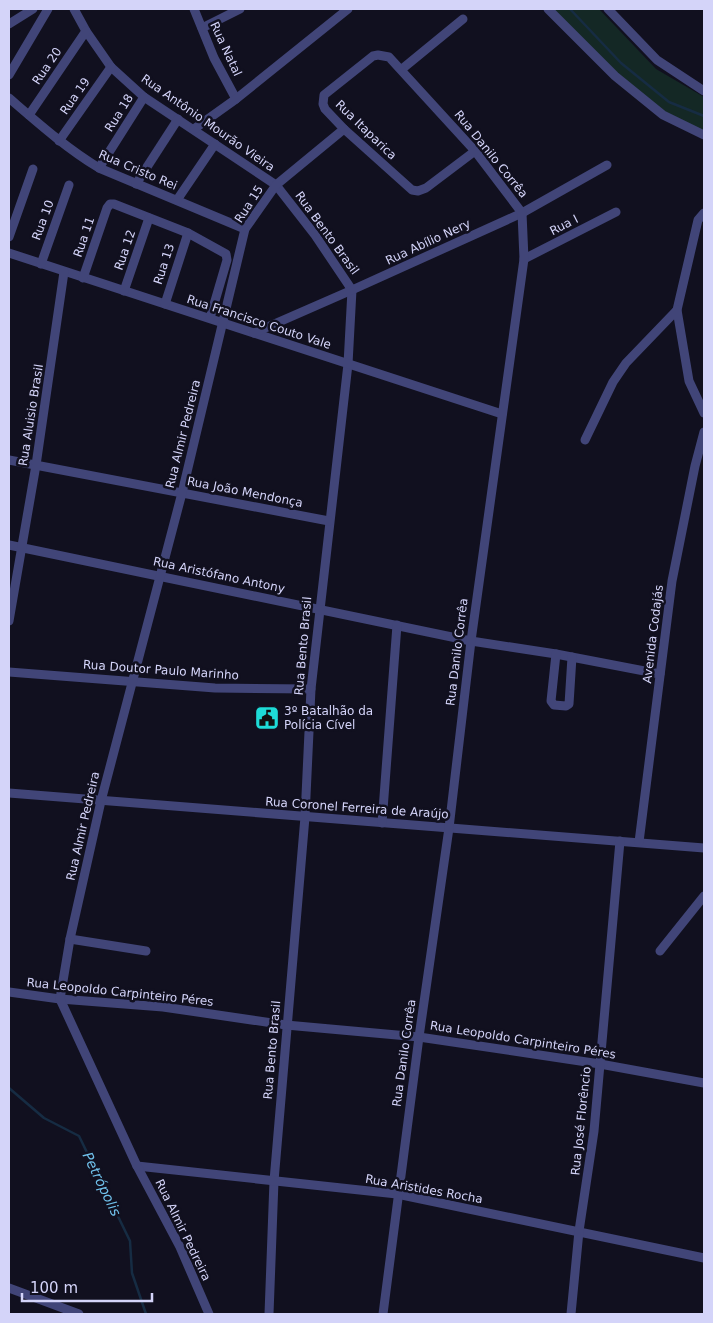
<svg xmlns="http://www.w3.org/2000/svg" width="713" height="1323" viewBox="0 0 713 1323" font-family="'DejaVu Sans',sans-serif">
	<style>
		.green { fill: #142825 }
		.lines { fill: none; stroke-linecap: round; stroke-linejoin: round }
		.stream { stroke: #162c43; stroke-width: 2.5 }
		.minor { stroke: #414578; stroke-width: 9 }
		.labels { text-anchor: middle; stroke-width: 5; stroke-linejoin: round; paint-order: stroke }
		.street-label { font-size: 12px; fill: #d4d4f9; stroke: #11101f }
		.poi-label { font-size: 12px; fill: #d4d4f9; stroke: #11101f; text-anchor: start }
		.water-label { font-size: 14px; font-style: italic; fill: #70c1eb; stroke: #11101f }
	</style>
	<rect width="100%" height="100%" fill="#11101f"/>
	<polygon class="green" points="553,9 599,9 656,69 704,97 704,132 666,114 611,67"/>
	<g class="lines">
		<g class="stream">
			<polyline points="570,9 621,63 669,102 704,116"/>
			<polyline points="9,1088 44,1118 79,1136 130,1241 132,1273 146,1314"/>
		</g>
		<g class="minor">
			<polyline points="74,9 86,31 111,67 144,97 276,185 315,235 352,290 348,364 311,689 305,817 274,1181 269,1314"/>
			<polyline points="194,9 214,58 236,99"/>
			<polyline points="548,9 615,76 663,115 704,135"/>
			<polyline points="608,9 657,60 704,91"/>
			<polyline points="9,24 33,9"/>
			<polyline points="202,28 240,9"/>
			<polyline points="402,69 463,19"/>
			<polyline points="9,75 48,9"/>
			<path d="M9,98C38,123 66,148 99,168L245,229"/>
			<polyline points="29,115 86,31"/>
			<polyline points="194,129 236,99 348,9"/>
			<polyline points="59,141 111,67"/>
			<polyline points="99,168 144,97"/>
			<polyline points="136,184 178,119"/>
			<polyline points="177,200 215,144"/>
			<polyline points="704,213 698,220 677,310 689,381 704,413"/>
			<polyline points="9,237 33,169"/>
			<polyline points="9,253 502,414"/>
			<polyline points="524,259 616,212"/>
			<polyline points="41,264 69,185"/>
			<polyline points="83,278 107,208 110,204 114,204 188,233 226,254 227,260 210,318"/>
			<polyline points="124,291 149,218"/>
			<polyline points="165,304 188,233"/>
			<polyline points="254,333 352,290 522,213 607,165"/>
			<polyline points="585,440 613,382 626,363 677,310"/>
			<polyline points="9,460 329,521"/>
			<polyline points="9,545 471,641 556,654 660,674"/>
			<polyline points="9,621 36,465 64,272"/>
			<polyline points="556,654 551,701 554,705 566,706 569,704 572,657"/>
			<polyline points="9,672 215,688 311,689"/>
			<polyline points="9,793 704,848"/>
			<polyline points="382,823 397,625"/>
			<polyline points="639,842 672,581 695,466 704,432"/>
			<polyline points="70,939 146,951"/>
			<polyline points="660,951 704,896"/>
			<polyline points="9,992 60,999 163,1007 286,1025 419,1037 600,1064 704,1083"/>
			<polyline points="137,1166 397,1194 704,1258"/>
			<polyline points="9,1288 79,1314"/>
			<polyline points="209,1314 180,1247 137,1166 60,999 70,939 101,801 182,493 245,229 276,185 344,129"/>
			<polyline points="383,1314 419,1037 449,828 471,641 524,259 522,213 475,151 389,57 378,55 373,56 324,95 323,104 325,109 344,129 412,190 418,191 426,188 475,151"/>
			<polyline points="571,1314 579,1231 594,1131 620,841"/>
		</g>
	</g>
	<defs>
		<symbol id="civic-square" viewBox="-11 -11 22 22"><rect x="-9" y="-9" width="18" height="18" rx="4" fill="#1edbd7" stroke="#11101f"/><path d="M-.6-6.5H3V-4.5H.6V-3L4-1V1h2V6H-6V1h2V-1L-.6-3ZM-1.2 2.5V6h2.4V2.5Z" fill="#111"/></symbol>
	</defs>
	<g fill-rule="evenodd">
		<use href="#civic-square" x="253" y="704" width="28" height="28"/>
	</g>
	<g class="labels">
		<g class="street-label">
			<text transform="translate(226 49) rotate(65)" y="4">Rua Natal</text>
			<text transform="translate(47 66) rotate(-56)" y="4">Rua 20</text>
			<text transform="translate(75 96) rotate(-55)" y="4">Rua 19</text>
			<text transform="translate(119 113) rotate(-58)" y="4">Rua 18</text>
			<text transform="translate(208 123) rotate(35)" y="4">Rua Antônio Mourão Vieira</text>
			<text transform="translate(366 130) rotate(44)" y="4">Rua Itaparica</text>
			<text transform="translate(491 154) rotate(51)" y="4">Rua Danilo Corrêa</text>
			<text transform="translate(138 170) rotate(23)" y="4">Rua Cristo Rei</text>
			<text transform="translate(249 204) rotate(-57)" y="4">Rua 15</text>
			<text transform="translate(43 220) rotate(-70)" y="4">Rua 10</text>
			<text transform="translate(564 225) rotate(-27)" y="4">Rua I</text>
			<text transform="translate(327 233) rotate(54)" y="4">Rua Bento Brasil</text>
			<text transform="translate(84 237) rotate(-71)" y="4">Rua 11</text>
			<text transform="translate(428 242) rotate(-25)" y="4">Rua Abílio Nery</text>
			<text transform="translate(125 250) rotate(-71)" y="4">Rua 12</text>
			<text transform="translate(164 264) rotate(-72)" y="4">Rua 13</text>
			<text transform="translate(259 322) rotate(18)" y="4">Rua Francisco Couto Vale</text>
			<text transform="translate(31 415) rotate(-81)" y="4">Rua Aluisio Brasil</text>
			<text transform="translate(183 434) rotate(-76)" y="4">Rua Almir Pedreira</text>
			<text transform="translate(245 492) rotate(11)" y="4">Rua João Mendonça</text>
			<text transform="translate(219 575) rotate(12)" y="4">Rua Aristófano Antony</text>
			<text transform="translate(653 634) rotate(-83)" y="4">Avenida Codajás</text>
			<text transform="translate(303 646) rotate(-85)" y="4">Rua Bento Brasil</text>
			<text transform="translate(457 652) rotate(-83)" y="4">Rua Danilo Corrêa</text>
			<text transform="translate(161 670) rotate(4)" y="4">Rua Doutor Paulo Marinho</text>
			<text transform="translate(357 808) rotate(4)" y="4">Rua Coronel Ferreira de Araújo</text>
			<text transform="translate(83 826) rotate(-77)" y="4">Rua Almir Pedreira</text>
			<text transform="translate(120 992) rotate(6)" y="4">Rua Leopoldo Carpinteiro Péres</text>
			<text transform="translate(523 1040) rotate(9)" y="4">Rua Leopoldo Carpinteiro Péres</text>
			<text transform="translate(272 1050) rotate(-85)" y="4">Rua Bento Brasil</text>
			<text transform="translate(404 1053) rotate(-82)" y="4">Rua Danilo Corrêa</text>
			<text transform="translate(581 1121) rotate(-84)" y="4">Rua José Florêncio</text>
			<text transform="translate(424 1189) rotate(10)" y="4">Rua Aristides Rocha</text>
			<text transform="translate(183 1230) rotate(64)" y="4">Rua Almir Pedreira</text>
		</g>
		<g class="poi-label">
			<text x="284" y="715">3º Batalhão da<tspan x="284" dy="14">Polícia Cível</tspan></text>
		</g>
		<g class="water-label">
			<text transform="translate(102 1184) rotate(64)" y="5">Petrópolis</text>
		</g>
	</g>
	<rect width="713" height="1323" fill="none" stroke="#d4d4f9" stroke-width="20"/>
	<path d="M22 1293v8h130v-8" fill="none" stroke="#d4d4f9" stroke-width="2.5"/>
	<text x="30" y="1293" font-size="15" fill="#d4d4f9" stroke="#11101f" stroke-width="4" paint-order="stroke">100 m</text>
</svg>
